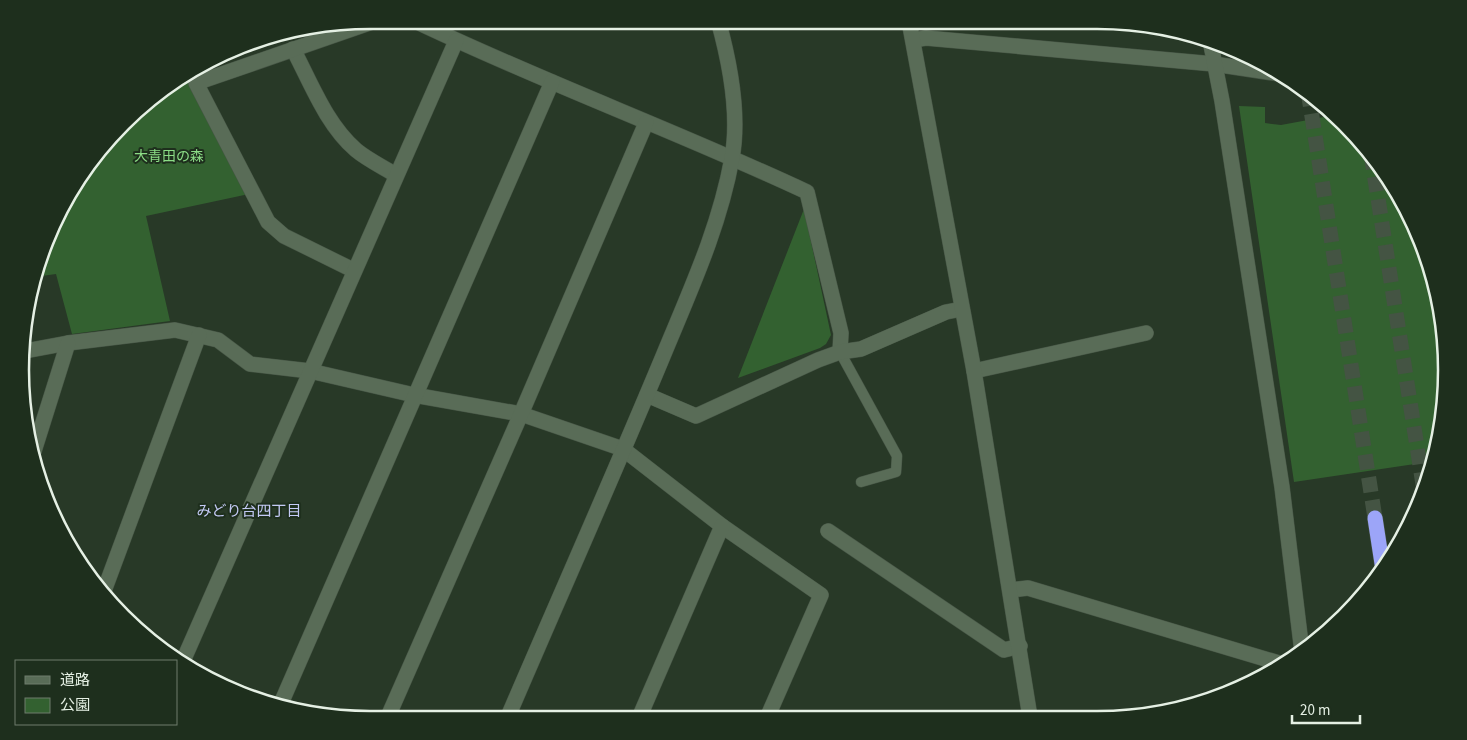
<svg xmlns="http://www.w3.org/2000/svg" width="1467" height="740" viewBox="0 0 1467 740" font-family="'Source Sans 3','Noto Sans JP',sans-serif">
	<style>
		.green { fill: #336130 }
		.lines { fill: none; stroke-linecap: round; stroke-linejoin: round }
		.highway-tunnel { stroke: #445443; stroke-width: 15; stroke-dasharray: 15 8; stroke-linecap: butt }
		.lane-casing { stroke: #475646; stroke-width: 11 }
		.street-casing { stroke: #475646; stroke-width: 16 }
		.secondary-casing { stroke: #475646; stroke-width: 16 }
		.highway-casing { stroke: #475646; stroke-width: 16 }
		.lane { stroke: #596c57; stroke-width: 10 }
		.street { stroke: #596c57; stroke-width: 15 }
		.secondary { stroke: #596c57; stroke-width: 15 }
		.highway { stroke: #9ca5f8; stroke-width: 15 }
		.labels { text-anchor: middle; stroke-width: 4; stroke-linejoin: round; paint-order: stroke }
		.park-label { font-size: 14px; fill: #8cdd86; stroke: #1e2f1d }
		.neighbourhood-label { font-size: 15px; fill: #c4caf5; stroke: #1e2f1d }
		.rim { fill: none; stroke: #e5f0e4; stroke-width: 2.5 }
	</style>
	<rect width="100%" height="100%" fill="#283927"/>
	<g class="green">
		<polygon points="185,77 249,194 146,216 170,321 72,334 56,274 34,277 47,236 79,176 157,93"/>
		<path d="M1239,106L1265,107V123L1281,125L1335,115C1433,208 1464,331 1435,461L1294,482Z"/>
		<polygon points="804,209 831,335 826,344 820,348 738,378"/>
	</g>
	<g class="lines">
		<g class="highway-tunnel">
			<polyline points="1308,91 1375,518"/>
			<polyline points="1371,154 1424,491"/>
		</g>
		<defs>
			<polyline id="lane" points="840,352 897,456 896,472 861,482"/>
			<g id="street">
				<path d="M413,20C542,82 677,131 807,192L841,333L840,352"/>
				<polyline points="913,40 926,38 1214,64 1280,74"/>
				<polyline points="1210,40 1222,101 1282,487 1302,652"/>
				<path d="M293,49C311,83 326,124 356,150C368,160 383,167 396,175"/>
				<polyline points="353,270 284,236 268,222 196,83 378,20"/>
				<polyline points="25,351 68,343 175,330 218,340 250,364 310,371 414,395 521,414 623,449 722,526 821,595 767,718"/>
				<polyline points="974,371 1146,333"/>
				<polyline points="647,395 696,416 818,360 840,352 861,349 946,312 962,309"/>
				<polyline points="34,451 68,343"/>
				<polyline points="828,531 1004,650 1020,646"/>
				<polyline points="1011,590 1028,588 1282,664"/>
				<polyline points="104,591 199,335"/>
				<polyline points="183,661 456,41"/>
				<polyline points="279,708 552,82"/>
				<polyline points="639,718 722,526"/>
				<polyline points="387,719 521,414 646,123"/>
				<path d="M507,719C558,600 611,481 661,361C688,295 719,230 732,158C740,114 730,63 718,20"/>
			</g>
			<polyline id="secondary" points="909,21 974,371 1030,717"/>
			<polyline id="highway" points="1375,518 1383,570"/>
		</defs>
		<use href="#lane" class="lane-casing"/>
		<use href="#street" class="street-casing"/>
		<use href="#secondary" class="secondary-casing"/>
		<use href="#highway" class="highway-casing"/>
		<use href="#lane" class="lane"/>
		<use href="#street" class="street"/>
		<use href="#secondary" class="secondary"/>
		<use href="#highway" class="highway"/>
	</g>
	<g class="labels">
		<g class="park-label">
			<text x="169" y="161">大青田の森</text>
		</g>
		<g class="neighbourhood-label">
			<text x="249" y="516">みどり台四丁目</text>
		</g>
	</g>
	<path d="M0 0H1467V740H0ZM370 29H1097A341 341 0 0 1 1438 370V370A341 341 0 0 1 1097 711H370A341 341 0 0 1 29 370V370A341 341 0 0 1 370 29Z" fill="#1e2f1d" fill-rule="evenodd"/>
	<path class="rim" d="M370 29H1097A341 341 0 0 1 1438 370V370A341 341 0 0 1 1097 711H370A341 341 0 0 1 29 370V370A341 341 0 0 1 370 29Z"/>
	<rect x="15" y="660" width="162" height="65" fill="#1e2f1d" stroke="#6e7c6d"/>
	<rect x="25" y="676" width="25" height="8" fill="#596c57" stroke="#6e7c6d"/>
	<text x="60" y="685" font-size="15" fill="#e5f0e4">道路</text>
	<rect x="25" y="698" width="25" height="15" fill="#336130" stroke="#6e7c6d"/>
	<text x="60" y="710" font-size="15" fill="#e5f0e4">公園</text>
	<path d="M1292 715v8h68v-8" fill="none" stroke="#e5f0e4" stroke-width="2.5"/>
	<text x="1300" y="715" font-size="15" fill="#e5f0e4" stroke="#1e2f1d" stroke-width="4" paint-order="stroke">20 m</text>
</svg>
